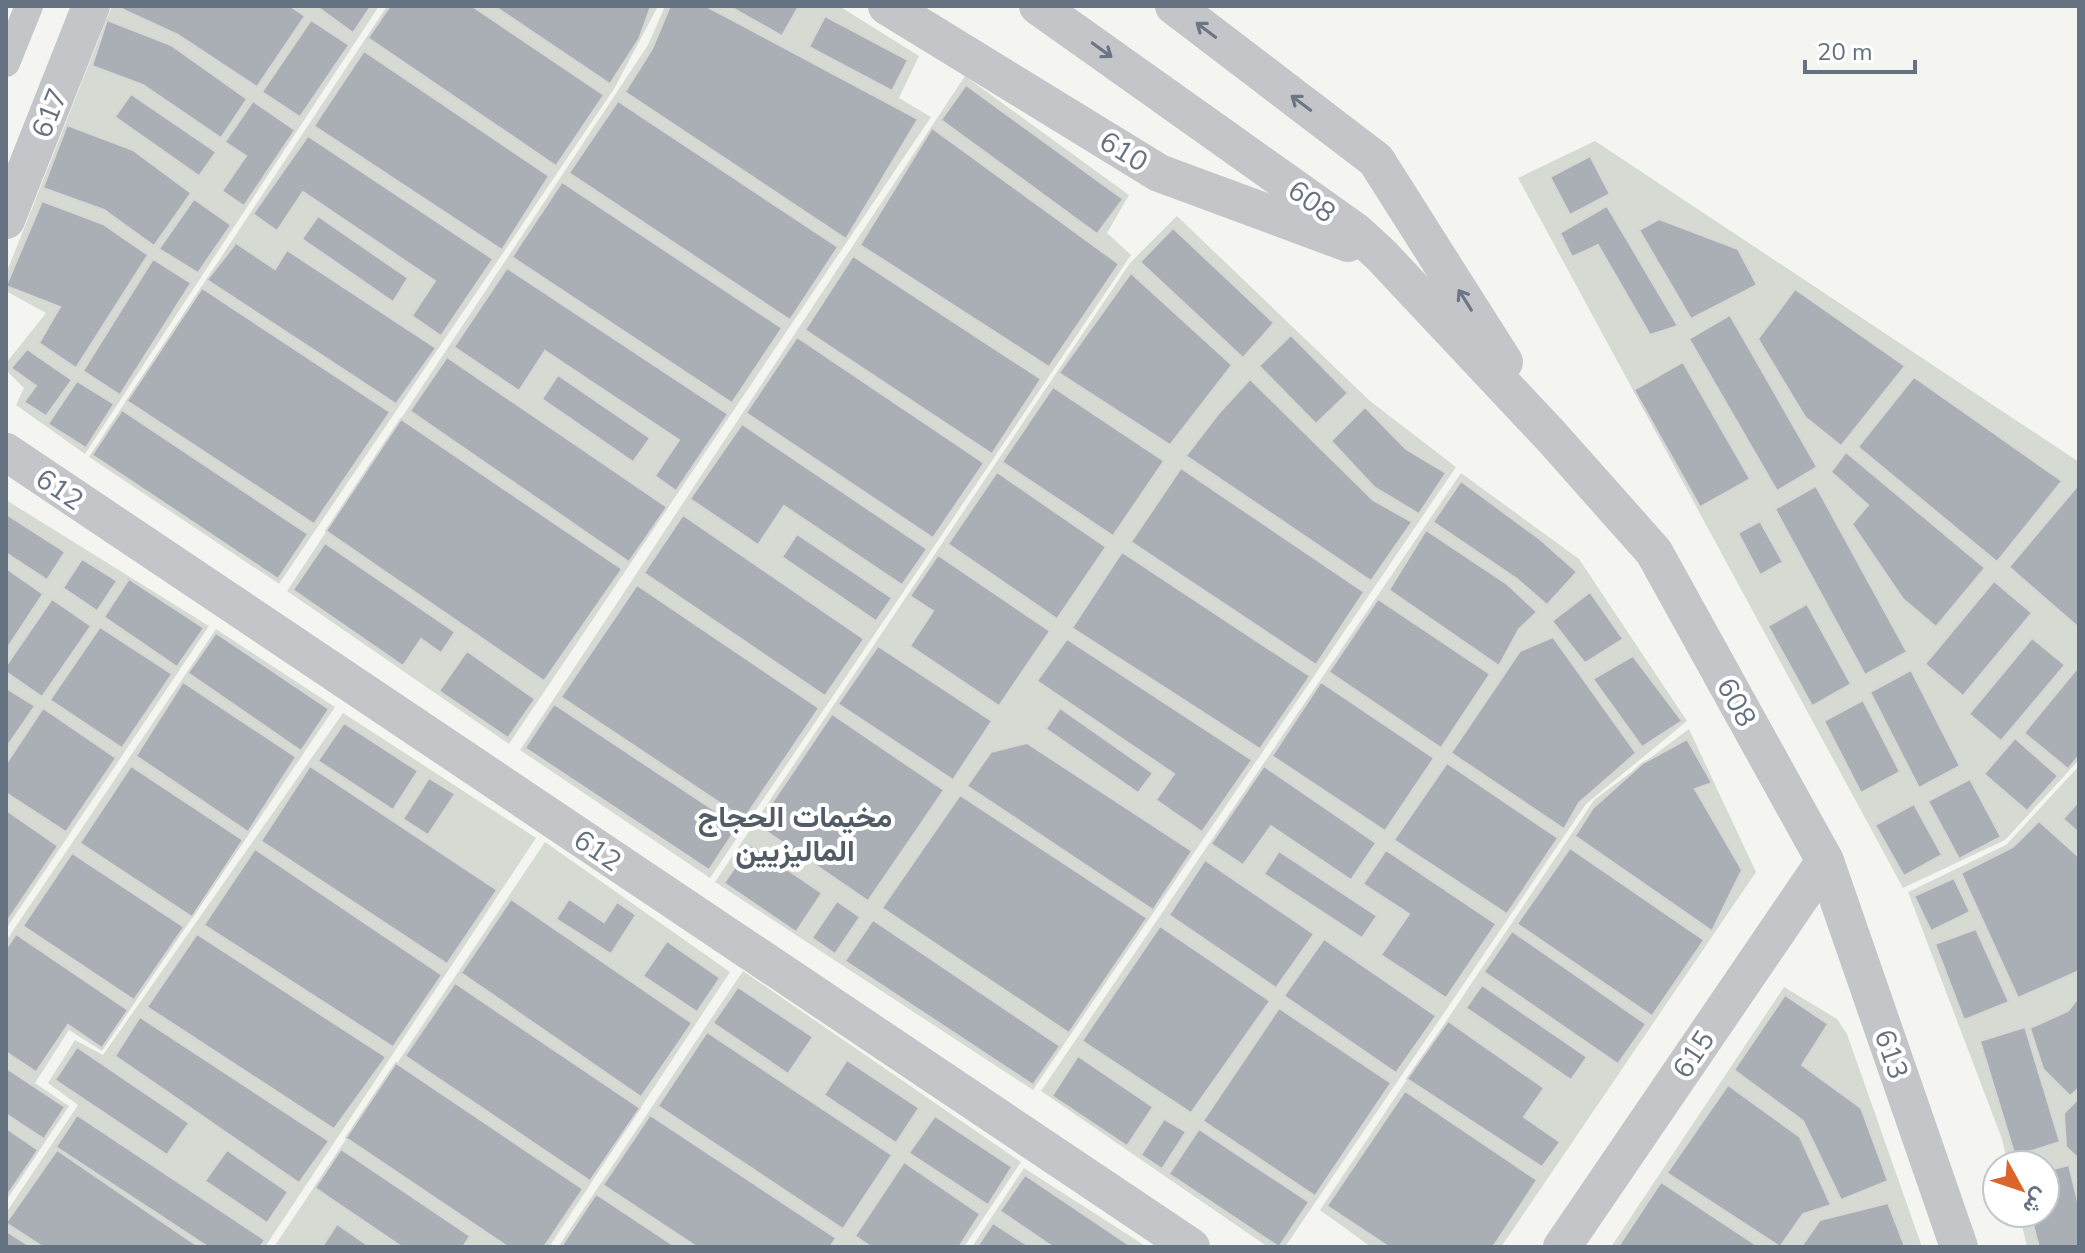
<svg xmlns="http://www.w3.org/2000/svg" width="2085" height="1253" viewBox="0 0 2085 1253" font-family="'Nunito Sans',Vazirmatn,sans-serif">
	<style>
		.green { fill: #d5dbd2 }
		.building { fill: #a9afb5; stroke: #d6d6d4; stroke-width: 2 }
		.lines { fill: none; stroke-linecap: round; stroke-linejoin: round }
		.pedestrian { stroke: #c3c5c9; stroke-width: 28 }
		.minor { stroke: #c3c5c9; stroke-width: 38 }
		.oneway { stroke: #6a7685 }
		.labels { text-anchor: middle; stroke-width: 8; stroke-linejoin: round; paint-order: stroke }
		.street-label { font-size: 28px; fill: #657281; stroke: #fff }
		.neighbourhood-label { font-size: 30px; font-weight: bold; fill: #525c66; stroke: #fff }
	</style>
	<rect width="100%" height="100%" fill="#f4f5f1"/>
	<g class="green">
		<polygon points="112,6 379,6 85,454 16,405 24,388 6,370 6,363 46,313 6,291 6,274"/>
		<polygon points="387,6 658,6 614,89 279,584 89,457"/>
		<polygon points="665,6 839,6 919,56 899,98 931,117 509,744 287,591 648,45"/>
		<polygon points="965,76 1129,195 1107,233 1131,255 710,878 520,750"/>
		<polygon points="1595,141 2079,462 2079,760 2005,840 1903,888 1518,178"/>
		<polygon points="1177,216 1370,401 1456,467 1033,1090 715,882 1130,263"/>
		<polygon points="1461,473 1579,559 1687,721 1586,804 1285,1247 1268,1247 1041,1091"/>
		<polygon points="6,500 209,626 6,929"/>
		<polygon points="216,629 335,707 102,1051 69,1030 35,1083 69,1106 6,1201 6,941"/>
		<polygon points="343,713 536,838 265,1247 6,1247 6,1213 78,1105 48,1083 75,1040 103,1055"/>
		<polygon points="1689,729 1756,872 1501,1247 1371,1247 1320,1210 1594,800"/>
		<polygon points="2079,766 2079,1247 2027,1247 2019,1213 2045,1213 2045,1165 2008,1165 2002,1139 1908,892 2006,845"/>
		<polygon points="545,842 730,972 549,1247 274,1247"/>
		<polygon points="743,971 1021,1162 964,1247 558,1247"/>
		<polygon points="1784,987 1837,1019 1847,1034 1922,1247 1611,1247"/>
		<polygon points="1024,1168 1147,1247 972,1247"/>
	</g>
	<g class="building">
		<polygon points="115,6 290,6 305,16 257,87 178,35"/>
		<polygon points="316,6 371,6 353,33"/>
		<polygon points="390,6 472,6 604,95 556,166 368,38"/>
		<polygon points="494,6 651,6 639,39 610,84"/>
		<polygon points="670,6 706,6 918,119 846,239 625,92 652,49"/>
		<polygon points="729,6 799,6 782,36"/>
		<polygon points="825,16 908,60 892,91 809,47"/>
		<polygon points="107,20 171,45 247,99 221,138 143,85 92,66"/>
		<polygon points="311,20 349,45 300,117 262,92"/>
		<polygon points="364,51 549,176 502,250 314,126"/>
		<polygon points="966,85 1123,199 1097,234 941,120"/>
		<polygon points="131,94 216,152 199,176 115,117"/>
		<polygon points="253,101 295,130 244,206 222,191 246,156 225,142"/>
		<polygon points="618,101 838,247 790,320 569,173"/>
		<polygon points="67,125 133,150 191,193 154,246 104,210 43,188"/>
		<polygon points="932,128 1119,264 1049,367 860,245"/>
		<polygon points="308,136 493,259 441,336 412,316 435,281 303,192 277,231 253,214"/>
		<polygon points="1590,156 1610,194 1570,215 1550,177"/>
		<polygon points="562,182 782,328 732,403 512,257"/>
		<polygon points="194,199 231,225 198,273 159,249"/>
		<polygon points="42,201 103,224 148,255 76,368 39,343 60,307 6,286"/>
		<polygon points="1607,206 1678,326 1650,335 1598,245 1572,257 1560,233"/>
		<polygon points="318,216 408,278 393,302 302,239"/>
		<polygon points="1659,219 1738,249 1757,285 1691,319 1639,230"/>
		<polygon points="1173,228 1274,323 1243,358 1140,262"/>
		<polygon points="236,243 275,269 287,250 436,348 396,404 207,280"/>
		<polygon points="853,256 1041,379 992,454 805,330"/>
		<polygon points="153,259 191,283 120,395 83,371"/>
		<polygon points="507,268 728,414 676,491 655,476 679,440 545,351 519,391 454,347"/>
		<polygon points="1131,273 1232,365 1170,445 1059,373"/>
		<polygon points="202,288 390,412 314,524 127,401"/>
		<polygon points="1795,289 1905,366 1841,446 1805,417 1758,339"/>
		<polygon points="1730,315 1817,467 1777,491 1689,339"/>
		<polygon points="1291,335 1348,393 1316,424 1259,366"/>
		<polygon points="797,337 984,463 933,538 746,413"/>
		<polygon points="27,349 72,380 46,416 24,402 36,386 11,368"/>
		<polygon points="447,357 667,507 629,562 410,411"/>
		<polygon points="1683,362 1750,479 1700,507 1634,390"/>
		<polygon points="558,375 650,438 633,462 542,399"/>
		<polygon points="1914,377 2062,481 1997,562 1858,447"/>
		<polygon points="1250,379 1373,500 1412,522 1371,581 1186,456 1219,413"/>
		<polygon points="77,381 114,404 86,448 48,424"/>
		<polygon points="1053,387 1164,461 1113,536 1002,462"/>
		<polygon points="1365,407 1406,449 1446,473 1419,514 1374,487 1331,441"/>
		<polygon points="122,410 308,534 278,579 92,455"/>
		<polygon points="401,419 622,569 544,681 326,531"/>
		<polygon points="742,424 927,549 902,585 784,506 758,545 690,499"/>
		<polygon points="1846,452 1985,568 1936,627 1903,599 1852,524 1868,505 1831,472"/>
		<polygon points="1181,468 1364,592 1316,665 1131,542"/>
		<polygon points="997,472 1106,547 1057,619 948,544"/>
		<polygon points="1461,481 1541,540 1577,572 1547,605 1517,579 1433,522"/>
		<polygon points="2079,484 2079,628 2009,567"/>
		<polygon points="1816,486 1907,652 1865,675 1775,509"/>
		<polygon points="6,514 65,552 47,580 6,553"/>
		<polygon points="683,515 864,639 825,696 644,573"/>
		<polygon points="1760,521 1783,562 1760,575 1738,533"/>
		<polygon points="1426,530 1507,584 1537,612 1519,629 1499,666 1389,590"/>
		<polygon points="797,534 892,598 876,621 782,557"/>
		<polygon points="325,543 455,632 441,653 421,639 403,666 293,590"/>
		<polygon points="1122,552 1310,676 1260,749 1072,628"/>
		<polygon points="938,555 1050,631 999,706 910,646 933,611 910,596"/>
		<polygon points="82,559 117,581 97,611 63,588"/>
		<polygon points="6,568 43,594 6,650"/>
		<polygon points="129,579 204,628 177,667 104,617"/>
		<polygon points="1994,581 2032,613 1963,696 1925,664"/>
		<polygon points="637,585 819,708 744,819 561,697"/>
		<polygon points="1590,592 1623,639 1585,663 1552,621"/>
		<polygon points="52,599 91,626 42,697 6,672 6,666"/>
		<polygon points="1378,599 1490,674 1441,748 1329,672"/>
		<polygon points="1807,604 1851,684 1812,706 1768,626"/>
		<polygon points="100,627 172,674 122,748 50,700"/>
		<polygon points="216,633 329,709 301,751 188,673"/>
		<polygon points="1553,637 1636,753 1579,803 1564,829 1451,753 1520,651"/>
		<polygon points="2032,638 2065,665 2001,741 1969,714"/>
		<polygon points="1067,639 1252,760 1202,832 1156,800 1174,774 1037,681"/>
		<polygon points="878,646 992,721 953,780 838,704"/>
		<polygon points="467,651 535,699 508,738 439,691"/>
		<polygon points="1633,656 1682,721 1642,747 1593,679"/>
		<polygon points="2079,666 2079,756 2068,769 2024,733"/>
		<polygon points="1911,670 1960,766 1919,788 1870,692"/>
		<polygon points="183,682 296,757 248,832 136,756"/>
		<polygon points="1321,682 1434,758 1385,831 1272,756"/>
		<polygon points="6,688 35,706 6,748"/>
		<polygon points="1863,700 1900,772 1861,793 1824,721"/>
		<polygon points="554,704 738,826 709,870 525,748"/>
		<polygon points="43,708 116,758 66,832 6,793 6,764"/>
		<polygon points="1060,708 1153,773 1138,793 1046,729"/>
		<polygon points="832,714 944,790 868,901 757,825"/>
		<polygon points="344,723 418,771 393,810 318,761"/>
		<polygon points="2015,738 2058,776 2027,811 1984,774"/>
		<polygon points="1687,739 1712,783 1695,789 1742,870 1712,931 1575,836 1593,808 1643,763"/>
		<polygon points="1027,743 1192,851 1153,910 967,786 991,752"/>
		<polygon points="1447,763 1558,838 1507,914 1394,840"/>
		<polygon points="131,766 243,840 192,917 80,843"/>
		<polygon points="310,766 497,890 447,964 261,841"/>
		<polygon points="1264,766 1376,843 1351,880 1271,826 1243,865 1211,844"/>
		<polygon points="429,778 455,794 428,835 403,819"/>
		<polygon points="1970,779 2001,837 1959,859 1928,801"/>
		<polygon points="960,795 1147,918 1069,1033 882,908"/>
		<polygon points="2079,801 2079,833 2063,819"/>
		<polygon points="1914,804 1942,855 1904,876 1875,825"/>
		<polygon points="6,810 58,846 8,920 6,918"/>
		<polygon points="2039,821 2079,857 2079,971 2018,998 1961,873 2013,847"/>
		<polygon points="751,845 822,893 796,932 724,883"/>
		<polygon points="1570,848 1704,940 1652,1016 1517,924"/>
		<polygon points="255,849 442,975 393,1047 204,925"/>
		<polygon points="1386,850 1496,924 1446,998 1381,955 1409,914 1363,884"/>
		<polygon points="1279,851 1377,916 1362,938 1264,874"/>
		<polygon points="72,853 184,927 134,1000 23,926"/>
		<polygon points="1205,860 1314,934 1276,988 1169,915"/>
		<polygon points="1954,878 1970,912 1931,931 1914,896"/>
		<polygon points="511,899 692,1023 641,1097 461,973"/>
		<polygon points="569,899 604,922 617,902 636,915 611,954 556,919"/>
		<polygon points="837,901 860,917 835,954 812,938"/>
		<polygon points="873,920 1060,1046 1033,1085 845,961"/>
		<polygon points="1160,926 1270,1001 1191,1113 1082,1041"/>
		<polygon points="1976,929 2009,1002 1964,1020 1935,944"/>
		<polygon points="1512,931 1646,1024 1618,1064 1484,972"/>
		<polygon points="16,934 128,1010 102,1048 68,1025 36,1072 6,1052 6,949"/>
		<polygon points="197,934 386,1057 334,1129 147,1007"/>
		<polygon points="1324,939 1436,1016 1396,1073 1284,996"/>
		<polygon points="667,941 720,978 697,1012 643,976"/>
		<polygon points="455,983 640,1108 590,1181 405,1056"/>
		<polygon points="1482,985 1587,1057 1571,1080 1466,1008"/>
		<polygon points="738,987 813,1037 788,1074 713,1023"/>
		<polygon points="1785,995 1828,1024 1802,1065 1861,1108 1888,1181 1841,1200 1803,1121 1734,1070"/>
		<polygon points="2079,997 2079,1088 2070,1096 2043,1069 2030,1028 2068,1011"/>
		<polygon points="1279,1008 1391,1083 1315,1196 1203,1121"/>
		<polygon points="140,1017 329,1141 299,1183 115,1056"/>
		<polygon points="1448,1021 1544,1088 1524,1117 1560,1142 1542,1167 1407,1079"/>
		<polygon points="2025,1027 2060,1142 2015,1156 1980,1041"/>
		<polygon points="707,1032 892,1155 843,1229 658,1106"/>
		<polygon points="77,1047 189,1123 167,1155 55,1080"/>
		<polygon points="1078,1056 1153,1107 1127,1146 1052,1096"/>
		<polygon points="847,1060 919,1108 896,1143 824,1095"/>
		<polygon points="396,1063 583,1189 544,1247 508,1247 346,1138"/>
		<polygon points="6,1068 65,1107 44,1139 6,1114"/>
		<polygon points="1728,1085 1800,1137 1831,1205 1803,1214 1780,1247 1667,1173"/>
		<polygon points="1405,1091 1537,1180 1493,1247 1389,1247 1327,1206"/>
		<polygon points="2079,1098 2079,1159 2066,1147 2064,1113"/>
		<polygon points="77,1115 265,1240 260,1247 208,1247 56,1147"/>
		<polygon points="650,1115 836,1238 830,1247 697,1247 603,1185"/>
		<polygon points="935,1116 1012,1167 988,1205 909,1153"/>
		<polygon points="1164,1119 1186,1132 1162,1169 1141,1155"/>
		<polygon points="6,1128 38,1150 6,1197"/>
		<polygon points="1199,1129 1309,1202 1279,1247 1169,1174"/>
		<polygon points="341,1149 470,1236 463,1247 402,1247 315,1188"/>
		<polygon points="57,1150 199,1247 43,1247 6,1223"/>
		<polygon points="227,1150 288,1192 267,1223 205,1181"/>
		<polygon points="904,1162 980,1214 959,1247 871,1247 855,1236"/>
		<polygon points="2069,1165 2079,1206 2079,1247 2039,1247 2030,1213 2045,1213 2045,1171"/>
		<polygon points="1025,1175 1132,1247 1053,1247 1000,1211"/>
		<polygon points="1661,1182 1759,1247 1618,1247"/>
		<polygon points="596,1194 676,1247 561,1247"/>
		<polygon points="1888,1203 1905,1247 1801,1247 1820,1220"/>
		<polygon points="993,1223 1030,1247 977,1247"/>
		<polygon points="337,1224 370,1247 322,1247"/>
		<polygon points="6,1231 31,1247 6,1247"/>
	</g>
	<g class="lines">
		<polyline class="pedestrian" points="6,63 29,6"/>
		<g class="minor">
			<polyline points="887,6 1159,173 1348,243"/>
			<polyline points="1038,6 1356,232 1381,255 1551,436 1654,552 1825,861 1959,1247"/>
			<polyline points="1174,6 1376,160 1504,362"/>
			<polyline points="6,220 91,6"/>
			<polyline points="6,452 1191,1247"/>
			<polyline points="1562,1247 1825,861"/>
		</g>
	</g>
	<defs><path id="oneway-shaft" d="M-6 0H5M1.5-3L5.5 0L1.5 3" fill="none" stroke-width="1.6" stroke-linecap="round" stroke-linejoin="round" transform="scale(2)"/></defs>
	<g class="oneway">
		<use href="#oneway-shaft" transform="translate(1206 30) rotate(-143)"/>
		<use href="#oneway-shaft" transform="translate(1102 50) rotate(36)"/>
		<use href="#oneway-shaft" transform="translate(1301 103) rotate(-143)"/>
		<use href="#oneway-shaft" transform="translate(1465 300) rotate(-122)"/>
	</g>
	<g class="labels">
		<g class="street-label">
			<text transform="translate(49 113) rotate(-68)" y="10">617</text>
			<text transform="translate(1124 151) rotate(31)" y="10">610</text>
			<text transform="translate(1312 201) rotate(36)" y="10">608</text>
			<text transform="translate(60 489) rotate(34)" y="10">612</text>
			<text transform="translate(1737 702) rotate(61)" y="10">608</text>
			<text transform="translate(598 850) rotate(34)" y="10">612</text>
			<text transform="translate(1693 1054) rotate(-56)" y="10">615</text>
			<text transform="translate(1892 1054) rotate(71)" y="10">613</text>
		</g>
		<g class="neighbourhood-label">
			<text x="795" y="827">مخيمات الحجاج<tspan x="795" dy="34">الماليزيين</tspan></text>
		</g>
	</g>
	<rect width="2085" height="1253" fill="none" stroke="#657281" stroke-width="16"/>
	<g transform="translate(2021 1189) rotate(130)"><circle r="38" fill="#ffffff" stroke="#c1c7cd" stroke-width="2"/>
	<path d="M0-6L14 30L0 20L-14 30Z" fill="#db652b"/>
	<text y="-12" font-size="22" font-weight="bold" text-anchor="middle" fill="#657281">ش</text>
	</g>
	<path d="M1805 60v12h110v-12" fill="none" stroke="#657281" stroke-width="4"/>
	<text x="1817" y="60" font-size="24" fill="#657281" stroke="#ffffff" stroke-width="6" paint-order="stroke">20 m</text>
</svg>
